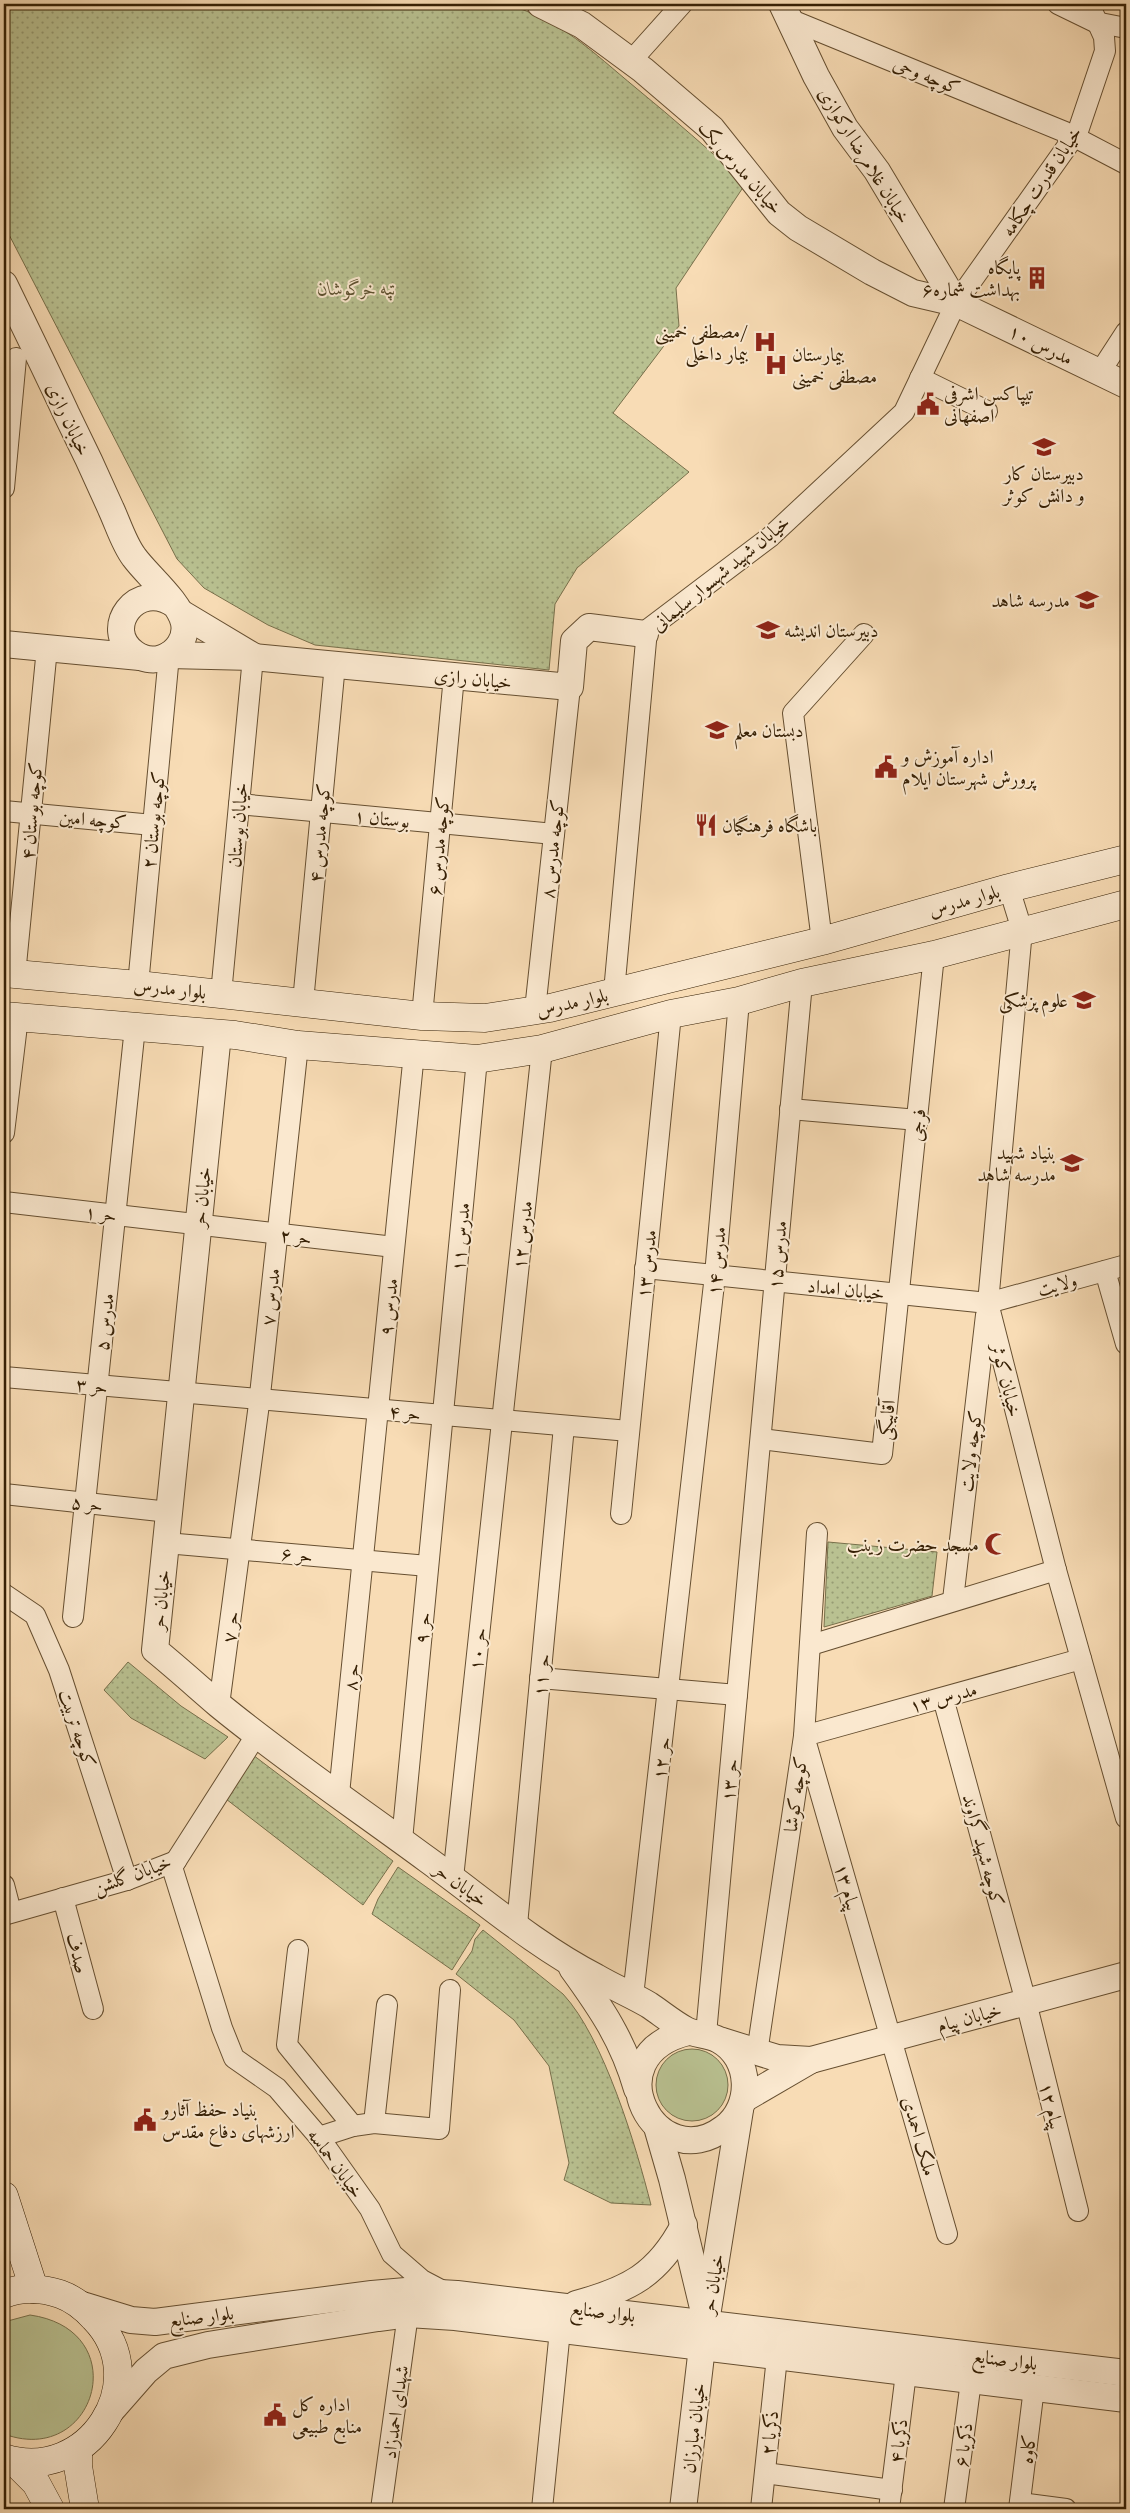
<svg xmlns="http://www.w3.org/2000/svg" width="1130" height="2513" viewBox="0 0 1130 2513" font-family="'Sorts Mill Goudy',Amiri,serif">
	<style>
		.grass { fill: #b9c191; stroke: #78704b }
		.park { fill: url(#park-dots); stroke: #78704b }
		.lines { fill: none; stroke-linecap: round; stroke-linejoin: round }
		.minor-casing { stroke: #664f31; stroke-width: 22 }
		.tertiary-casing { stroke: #664f31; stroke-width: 28 }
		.secondary-casing { stroke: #362005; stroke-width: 29 }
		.minor { stroke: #fae8cf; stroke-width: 20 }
		.tertiary { stroke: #fae8cf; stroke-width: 26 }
		.secondary { stroke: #fae8cf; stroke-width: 28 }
		.labels { text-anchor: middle; stroke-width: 4; stroke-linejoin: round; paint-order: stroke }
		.street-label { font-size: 19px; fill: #362005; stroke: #fae8cf }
		.poi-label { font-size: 19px; fill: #362005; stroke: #fae8cf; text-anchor: start }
		.park-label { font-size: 19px; font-style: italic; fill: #5d502f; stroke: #fae8cf }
	</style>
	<defs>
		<pattern id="park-dots" width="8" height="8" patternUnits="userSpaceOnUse" patternTransform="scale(1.25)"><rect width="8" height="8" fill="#b9c191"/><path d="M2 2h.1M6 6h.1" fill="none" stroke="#979c74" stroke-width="1.8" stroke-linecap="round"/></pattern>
	</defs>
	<rect width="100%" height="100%" fill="#f8dcb5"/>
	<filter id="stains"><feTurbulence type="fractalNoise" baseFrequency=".004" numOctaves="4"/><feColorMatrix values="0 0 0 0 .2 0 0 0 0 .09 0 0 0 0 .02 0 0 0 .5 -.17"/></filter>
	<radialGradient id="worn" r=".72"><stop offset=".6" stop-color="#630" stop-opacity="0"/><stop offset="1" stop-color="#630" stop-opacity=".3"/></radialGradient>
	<g class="grass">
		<circle cx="692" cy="2085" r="36"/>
		<path d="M30,2315C136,2330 96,2468 4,2434V2322Z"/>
	</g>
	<g class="park">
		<path d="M11,4H506C563,21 591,51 636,88C674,119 710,151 746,183L676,288L679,326L613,413L689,472L577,568L555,604L549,670L315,645L268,625L204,588L177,559L4,225V7Z"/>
		<polygon points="828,1542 937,1552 932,1596 824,1627"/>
		<polygon points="128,1662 181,1706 228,1737 205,1759 131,1718 104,1690"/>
		<polygon points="253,1755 393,1861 363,1905 226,1799"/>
		<polygon points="398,1867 480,1925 452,1970 372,1914 378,1899"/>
		<path d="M483,1930L563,1994C604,2038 636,2146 651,2205L611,2203L564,2180L569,2163L549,2066L514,2020L456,1974L472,1951L475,1939Z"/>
	</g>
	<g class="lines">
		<defs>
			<g id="minor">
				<polyline points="1058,4 1095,22 1126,28"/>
				<polyline points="789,19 1065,132 1126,164"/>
				<polyline points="631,61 682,4"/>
				<polyline points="1100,372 1126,332"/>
				<polyline points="920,378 987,411"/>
				<polyline points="4,488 16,358"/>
				<polyline points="239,804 554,834"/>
				<polyline points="4,811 153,825"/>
				<polyline points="1009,888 1022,930 988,1303 1056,1570 1126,1818"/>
				<polyline points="822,941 793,713 864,634"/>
				<polyline points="15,975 47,648"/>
				<polyline points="138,985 169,655"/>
				<polyline points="614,992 647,630 770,537 904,412 956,303 1078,131 1105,51 1104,37 1089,4"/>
				<polyline points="221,994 253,657"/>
				<polyline points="303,1002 335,664"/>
				<polyline points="535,1010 570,687"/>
				<polyline points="422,1016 454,676"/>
				<polyline points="790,1109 918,1120"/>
				<polyline points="4,1133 18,1017"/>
				<polyline points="4,1202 394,1247"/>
				<polyline points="645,1268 988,1303 1126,1265"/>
				<polyline points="1105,1271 1126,1344"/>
				<polyline points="4,1377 629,1431"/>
				<polyline points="761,1439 882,1454 934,955"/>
				<polyline points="4,1494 169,1512"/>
				<polyline points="621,1514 671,1014"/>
				<polyline points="166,1543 428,1566"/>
				<polyline points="4,1594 35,1615 59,1670 127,1880"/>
				<polyline points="953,1600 986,1315"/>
				<polyline points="73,1617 135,1027"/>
				<polyline points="811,1645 1056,1570"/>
				<polyline points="540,1678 737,1695"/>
				<polyline points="943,1698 1026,2002 1078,2211"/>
				<polyline points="219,1705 259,1404 298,1045"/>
				<polyline points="257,1734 172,1867 222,2028 234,2058 277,2088 319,2137 370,2209 392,2254 422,2280 443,2291"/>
				<polyline points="339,1794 414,1053"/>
				<polyline points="402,1840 477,1059"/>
				<polyline points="453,1878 542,1049"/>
				<polyline points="4,1885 11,1912"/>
				<polyline points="63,1898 93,2009"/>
				<polyline points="4,1915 127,1880 176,1861"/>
				<polyline points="517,1925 564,1426"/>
				<polyline points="298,1950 287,2045 353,2126"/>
				<polyline points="633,1996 715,1275 739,1001"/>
				<polyline points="706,2034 802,983"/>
				<polyline points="757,2053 804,1736 817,1533"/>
				<polyline points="374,2123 387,2005"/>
				<polyline points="319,2137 353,2126 374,2123 439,2129 450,1990"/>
				<polyline points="947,2234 804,1736 1081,1659"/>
				<polyline points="765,2473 892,2490"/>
				<polyline points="1020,2503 1066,2509"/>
				<polyline points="381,2509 408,2314"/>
				<polyline points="542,2509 560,2330"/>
				<polyline points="761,2509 777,2357"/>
				<polyline points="889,2509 906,2373"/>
				<polyline points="954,2509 971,2381"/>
				<polyline points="1019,2509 1034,2388"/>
			</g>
			<g id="tertiary">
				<polyline points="540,4 582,25 643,70 712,129 779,213 798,228 872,272 913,293 956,303 1126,385"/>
				<polyline points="782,4 816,76 845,128 877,171 956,303"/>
				<path d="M4,284C25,327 46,370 66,413C82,445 97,477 111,509C118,524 124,544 134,557C147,575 180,602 184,623C187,638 177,653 162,658C153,661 142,659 134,653C101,629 137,578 175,605"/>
				<polyline points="181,613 253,656"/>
				<polyline points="4,644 140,657"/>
				<polyline points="169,655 253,657 570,687 574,641 589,627 645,634"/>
				<path d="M218,1034L155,1650C177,1668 198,1687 219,1705C286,1760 359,1809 428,1860C483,1900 536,1946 596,1977C613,1987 632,1995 649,2005C661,2013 673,2023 686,2030C695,2035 708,2034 719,2040C752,2058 753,2107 724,2128C657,2179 590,2056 688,2032"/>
				<path d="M572,1968C601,2008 623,2040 637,2089"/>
				<polyline points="722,2041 777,2058 811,2060"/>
				<polyline points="744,2099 811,2060 1126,1975"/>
				<polyline points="657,2127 672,2179 703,2308"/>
				<path d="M576,2304C628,2290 658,2275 684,2225"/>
				<polyline points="82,2305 131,2320 155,2322 372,2294 406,2291 457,2294 1126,2373"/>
				<polyline points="110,2412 146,2371 164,2356 208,2345 378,2318 408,2314 455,2317 1126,2399"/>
				<polyline points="683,2509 702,2347 740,2110"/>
			</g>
			<g id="secondary">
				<polyline points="4,973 138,985 422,1016 485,1018 550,1008 822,941 1009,888 1126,859"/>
				<polyline points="4,1016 235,1035 298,1045 477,1059 542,1049 671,1014 739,1001 802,983 934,955 1126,904"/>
				<polyline points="4,2196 34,2289"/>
				<path d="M4,2294C21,2287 42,2288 60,2294C74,2299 84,2307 94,2318C156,2381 88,2485 4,2458"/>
				<polyline points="78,2449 78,2466 85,2509"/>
				<polyline points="15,2462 36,2483 50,2509"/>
			</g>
		</defs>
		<use href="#minor" class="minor-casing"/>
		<use href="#tertiary" class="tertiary-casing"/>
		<use href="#secondary" class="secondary-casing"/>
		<use href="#minor" class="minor"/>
		<use href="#tertiary" class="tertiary"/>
		<use href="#secondary" class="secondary"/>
	</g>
	<defs>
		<symbol id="building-bare" viewBox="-9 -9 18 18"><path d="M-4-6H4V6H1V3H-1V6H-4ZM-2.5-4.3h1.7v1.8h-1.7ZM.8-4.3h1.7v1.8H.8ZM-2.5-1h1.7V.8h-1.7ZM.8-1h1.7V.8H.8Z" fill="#8f2418" stroke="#fae8cf" stroke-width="2.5" paint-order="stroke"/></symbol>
		<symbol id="hospital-bare" viewBox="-9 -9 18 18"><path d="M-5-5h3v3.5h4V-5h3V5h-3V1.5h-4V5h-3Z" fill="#8f2418" stroke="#fae8cf" stroke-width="2.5" paint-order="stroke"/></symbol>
		<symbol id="civic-bare" viewBox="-9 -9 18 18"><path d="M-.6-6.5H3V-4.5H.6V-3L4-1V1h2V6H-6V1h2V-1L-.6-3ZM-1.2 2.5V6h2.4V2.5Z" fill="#8f2418" stroke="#fae8cf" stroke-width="2.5" paint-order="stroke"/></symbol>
		<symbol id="school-bare" viewBox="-9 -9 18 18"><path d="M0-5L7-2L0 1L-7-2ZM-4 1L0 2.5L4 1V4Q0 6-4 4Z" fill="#8f2418" stroke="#fae8cf" stroke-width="2.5" paint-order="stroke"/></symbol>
		<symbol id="restaurant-bare" viewBox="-9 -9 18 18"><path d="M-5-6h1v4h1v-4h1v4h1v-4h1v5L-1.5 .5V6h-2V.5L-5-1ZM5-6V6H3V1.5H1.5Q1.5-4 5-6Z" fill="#8f2418" stroke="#fae8cf" stroke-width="2.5" paint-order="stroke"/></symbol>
		<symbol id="university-bare" viewBox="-9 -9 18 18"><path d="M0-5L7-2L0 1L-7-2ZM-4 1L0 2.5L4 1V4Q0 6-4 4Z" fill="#8f2418" stroke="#fae8cf" stroke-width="2.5" paint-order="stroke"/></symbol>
		<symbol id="mosque-bare" viewBox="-9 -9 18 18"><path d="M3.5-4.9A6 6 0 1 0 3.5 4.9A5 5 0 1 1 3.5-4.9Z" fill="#8f2418" stroke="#fae8cf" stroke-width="2.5" paint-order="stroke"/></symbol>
	</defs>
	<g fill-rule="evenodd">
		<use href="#building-bare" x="1021" y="262" width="32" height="32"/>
		<use href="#hospital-bare" x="749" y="326" width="32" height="32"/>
		<use href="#hospital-bare" x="760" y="349" width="32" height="32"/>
		<use href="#civic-bare" x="912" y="388" width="32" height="32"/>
		<use href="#school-bare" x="1028" y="431" width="32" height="32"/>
		<use href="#school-bare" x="1071" y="584" width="32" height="32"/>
		<use href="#school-bare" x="752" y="614" width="32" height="32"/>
		<use href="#school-bare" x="701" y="714" width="32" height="32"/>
		<use href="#civic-bare" x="870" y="751" width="32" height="32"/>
		<use href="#restaurant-bare" x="690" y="809" width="32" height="32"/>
		<use href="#university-bare" x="1068" y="984" width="32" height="32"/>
		<use href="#school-bare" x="1056" y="1147" width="32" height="32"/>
		<use href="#mosque-bare" x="980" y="1528" width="32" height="32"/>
		<use href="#civic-bare" x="129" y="2104" width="32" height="32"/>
		<use href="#civic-bare" x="259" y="2399" width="32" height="32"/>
	</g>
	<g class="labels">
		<g class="street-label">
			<text transform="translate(927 75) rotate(22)" y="7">کوچه وحی</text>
			<text transform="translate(865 155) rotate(58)" y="7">خیابان غلامرضا ارکوازی</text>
			<text transform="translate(741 167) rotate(49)" y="7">خیابان مدرس یک</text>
			<text transform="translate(1041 181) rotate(-56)" y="7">خیابان قدرت چکامه</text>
			<text transform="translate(1041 344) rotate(26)" y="7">مدرس ۱۰</text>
			<text transform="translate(69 419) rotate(65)" y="7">خیابان رازی</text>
			<text transform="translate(720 573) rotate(-39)" y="7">خیابان شهید شهسوار سلیمانی</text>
			<text transform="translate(473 678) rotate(6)" y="7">خیابان رازی</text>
			<text transform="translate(31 811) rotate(-85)" y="7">کوچه بوستان ۴</text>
			<text transform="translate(382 818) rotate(6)" y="7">بوستان ۱</text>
			<text transform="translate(93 819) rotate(5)" y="7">کوچه امین</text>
			<text transform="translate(153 820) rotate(-84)" y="7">کوچه بوستان ۲</text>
			<text transform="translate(237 825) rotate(-85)" y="7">خیابان بوستان</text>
			<text transform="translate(319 833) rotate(-85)" y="7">کوچه مدرس ۴</text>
			<text transform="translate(438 846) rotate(-85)" y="7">کوچه مدرس ۶</text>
			<text transform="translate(552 849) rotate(-84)" y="7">کوچه مدرس ۸</text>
			<text transform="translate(964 900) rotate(-16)" y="7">بلوار مدرس</text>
			<text transform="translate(170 988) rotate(6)" y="7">بلوار مدرس</text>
			<text transform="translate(572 1002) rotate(-13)" y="7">بلوار مدرس</text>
			<text transform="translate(917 1125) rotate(-84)" y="7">فرجی</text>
			<text transform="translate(201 1197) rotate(-84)" y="7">خیابان حر</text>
			<text transform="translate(101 1213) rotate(7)" y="7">حر ۱</text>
			<text transform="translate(522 1235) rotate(-84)" y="7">مدرس ۱۲</text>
			<text transform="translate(296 1236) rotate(7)" y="7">حر ۲</text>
			<text transform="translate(460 1237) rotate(-85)" y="7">مدرس ۱۱</text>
			<text transform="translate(777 1255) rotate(-85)" y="7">مدرس ۱۵</text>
			<text transform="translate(716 1261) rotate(-85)" y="7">مدرس ۱۴</text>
			<text transform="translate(646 1264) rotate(-84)" y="7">مدرس ۱۳</text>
			<text transform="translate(1057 1284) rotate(-15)" y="7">ولایت</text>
			<text transform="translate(846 1289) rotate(6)" y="7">خیابان امداد</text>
			<text transform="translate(270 1297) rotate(-84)" y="7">مدرس ۷</text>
			<text transform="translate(388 1307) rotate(-84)" y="7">مدرس ۹</text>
			<text transform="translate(104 1322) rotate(-84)" y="7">مدرس ۵</text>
			<text transform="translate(1007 1380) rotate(76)" y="7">خیابان کوثر</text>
			<text transform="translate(92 1385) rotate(5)" y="7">حر ۳</text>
			<text transform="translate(405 1412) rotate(5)" y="7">حر ۴</text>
			<text transform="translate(886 1420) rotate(-84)" y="7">آقابیگی</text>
			<text transform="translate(970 1451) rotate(-83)" y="7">کوچه ولایت</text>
			<text transform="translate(87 1503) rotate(6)" y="7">حر ۵</text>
			<text transform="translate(297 1554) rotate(5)" y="7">حر ۶</text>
			<text transform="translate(160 1600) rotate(-84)" y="7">خیابان حر</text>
			<text transform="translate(230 1627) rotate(-82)" y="7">حر ۷</text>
			<text transform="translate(422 1628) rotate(-85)" y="7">حر ۹</text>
			<text transform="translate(477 1649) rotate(-84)" y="7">حر ۱۰</text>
			<text transform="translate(541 1675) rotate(-85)" y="7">حر ۱۱</text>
			<text transform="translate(351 1677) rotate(-84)" y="7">حر۸</text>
			<text transform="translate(943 1697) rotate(-15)" y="7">مدرس ۱۳</text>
			<text transform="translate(78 1728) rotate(72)" y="7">کوچه تربیت</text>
			<text transform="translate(661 1758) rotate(-83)" y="7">حر ۱۲</text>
			<text transform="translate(729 1780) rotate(-85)" y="7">۱۳ حر</text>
			<text transform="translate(795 1794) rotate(-82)" y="7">کوچه کوشا</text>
			<text transform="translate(984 1850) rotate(75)" y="7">کوچه شهید گراوند</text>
			<text transform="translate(132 1874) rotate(-20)" y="7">خیابان گلشن</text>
			<text transform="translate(461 1884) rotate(36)" y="7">خیابان حر</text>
			<text transform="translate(848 1887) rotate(74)" y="7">پیام ۱۳</text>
			<text transform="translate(78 1953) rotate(75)" y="7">صدف</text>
			<text transform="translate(969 2017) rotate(-15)" y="7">خیابان پیام</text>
			<text transform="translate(1052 2106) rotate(76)" y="7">پیام ۱۲</text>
			<text transform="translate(920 2136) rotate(74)" y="7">ملک احمدی</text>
			<text transform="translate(336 2163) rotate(54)" y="7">خیابان حماسه</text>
			<text transform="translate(712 2284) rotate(-80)" y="7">خیابان حر</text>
			<text transform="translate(603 2311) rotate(7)" y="7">بلوار صنایع</text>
			<text transform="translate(201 2316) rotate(-7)" y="7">بلوار صنایع</text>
			<text transform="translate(1005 2359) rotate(7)" y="7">بلوار صنایع</text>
			<text transform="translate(395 2412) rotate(-82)" y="7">شهدای احمدزاد</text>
			<text transform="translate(693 2428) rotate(-83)" y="7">خیابان مبارزان</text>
			<text transform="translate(769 2433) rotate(-84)" y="7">ذکریا ۲</text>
			<text transform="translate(898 2441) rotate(-83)" y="7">ذکریا ۴</text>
			<text transform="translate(963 2445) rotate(-83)" y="7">ذکریا ۶</text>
			<text transform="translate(1027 2449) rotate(-83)" y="7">کاوه</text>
		</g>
		<g class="poi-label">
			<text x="1020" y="274" text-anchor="end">پایگاه<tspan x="1020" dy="22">بهداشت شماره۶</tspan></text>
			<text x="748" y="338" text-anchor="end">مصطفی خمینی/<tspan x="748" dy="22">بیمار داخلی</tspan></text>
			<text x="792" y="361">بیمارستان<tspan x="792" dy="22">مصطفی خمینی</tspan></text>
			<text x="944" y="400">تیپاکس اشرفی<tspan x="944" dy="22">اصفهانی</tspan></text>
			<text x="1044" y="480" text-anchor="middle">دبیرستان کار<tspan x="1044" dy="22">و دانش کوثر</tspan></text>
			<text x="1070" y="607" text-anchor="end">مدرسه شاهد</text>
			<text x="784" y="637">دبیرستان اندیشه</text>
			<text x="734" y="737">دبستان معلم</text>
			<text x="902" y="763">اداره آموزش و<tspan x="902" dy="22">پرورش شهرستان ایلام</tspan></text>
			<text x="722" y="832">باشگاه فرهنگیان</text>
			<text x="1068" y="1007" text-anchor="end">علوم پزشکی</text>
			<text x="1056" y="1159" text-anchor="end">بنیاد شهید<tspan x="1056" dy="22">مدرسه شاهد</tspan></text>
			<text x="979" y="1551" text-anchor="end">مسجد حضرت زینب</text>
			<text x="162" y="2116">بنیاد حفظ آثارو<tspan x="162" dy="22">ارزشهای دفاع مقدس</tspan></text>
			<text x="292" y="2411">اداره کل<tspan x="292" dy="22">منابع طبیعی</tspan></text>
		</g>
		<g class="park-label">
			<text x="357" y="295">تپه خرگوشان</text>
		</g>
	</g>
	<rect width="1130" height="2513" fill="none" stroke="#f8dcb5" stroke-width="20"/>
	<rect x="5" y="5" width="1120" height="2503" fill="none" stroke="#362005" stroke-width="2.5"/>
	<rect x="10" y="10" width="1110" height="2493" fill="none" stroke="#362005"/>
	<rect width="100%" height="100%" filter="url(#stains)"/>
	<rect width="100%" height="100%" fill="url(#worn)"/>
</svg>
